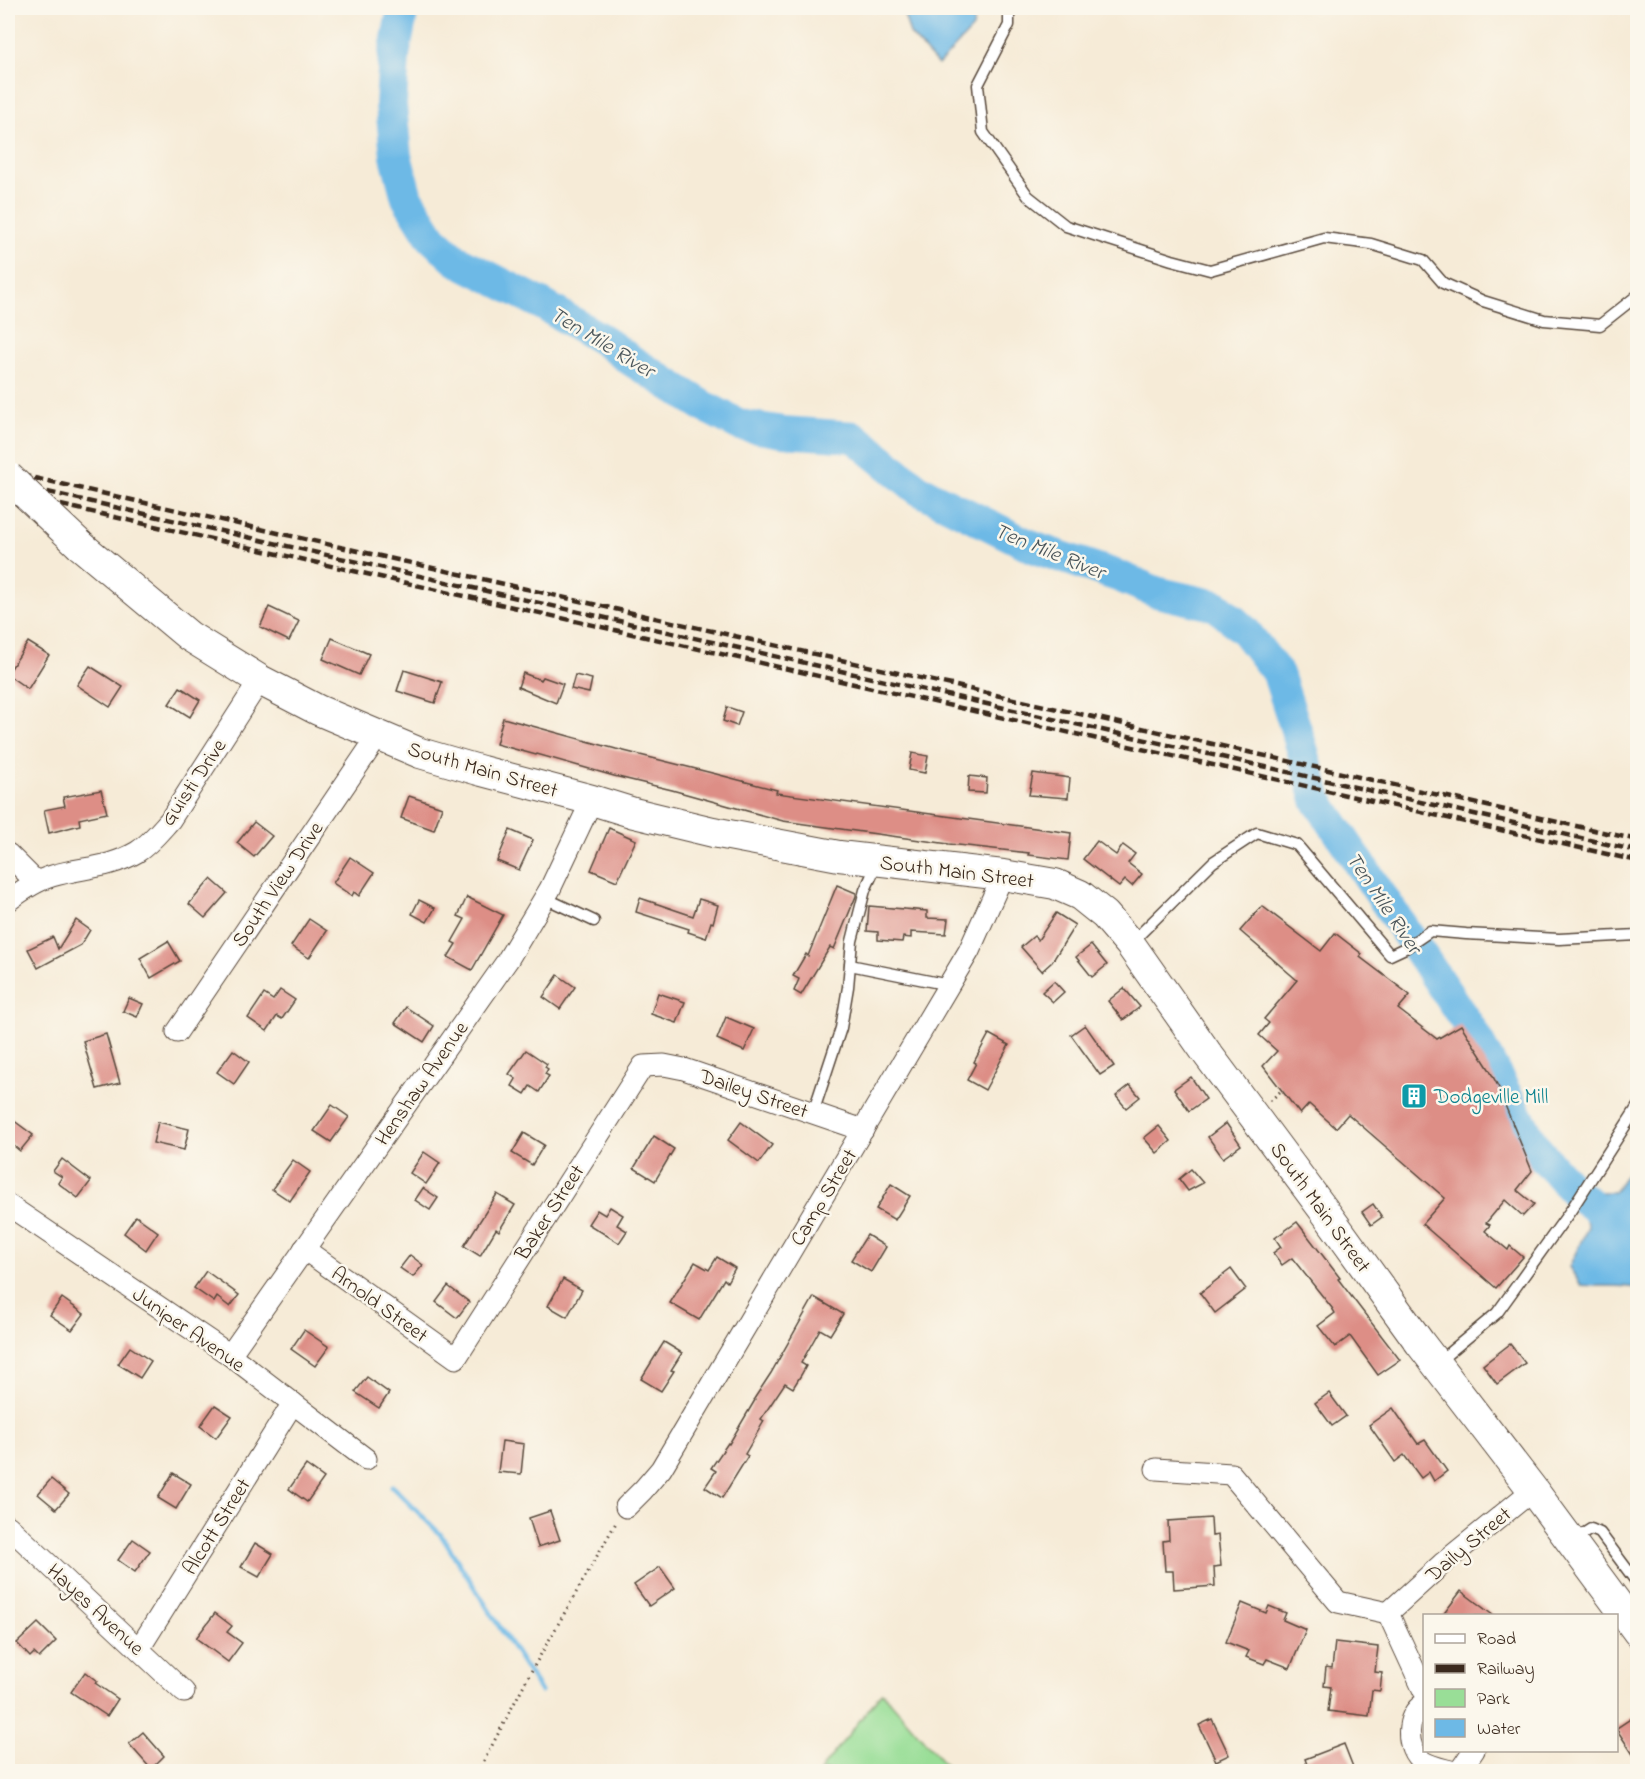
<svg xmlns="http://www.w3.org/2000/svg" width="1645" height="1779" viewBox="0 0 1645 1779" font-family="'Indie Flower',sans-serif">
	<style>
		.green { fill: #99de97; stroke: #6a845a; stroke-width: 1.5 }
		.water { fill: #6db9e6; stroke: #547282; stroke-width: 1.5 }
		.lines { fill: none; stroke-linecap: round; stroke-linejoin: round }
		.stream { stroke: #6db9e6; stroke-width: 5 }
		.river { stroke: #6db9e6; stroke-width: 32 }
		.building { fill: #dd8e86 }
		.service-casing { stroke: #57473a; stroke-width: 13 }
		.minor-casing { stroke: #57473a; stroke-width: 23 }
		.secondary-casing { stroke: #57473a; stroke-width: 32 }
		.path { stroke: #57473a; stroke-width: 3; stroke-dasharray: 1.5 4.5; stroke-linecap: butt }
		.service { stroke: #fff; stroke-width: 10 }
		.minor { stroke: #fff; stroke-width: 21 }
		.secondary { stroke: #fff; stroke-width: 30 }
		.rail { stroke: #3b2a1e; stroke-width: 4.5; stroke-dasharray: 9 4.5; stroke-linecap: butt }
		.secondary-bridge-casing { stroke: #57473a; stroke-width: 32; stroke-linecap: butt }
		.secondary-bridge { stroke: #fff; stroke-width: 30 }
		.labels { text-anchor: middle; stroke-width: 5; stroke-linejoin: round; paint-order: stroke }
		.street-label { font-size: 21px; fill: #3b2a1e; stroke: #fbf7ec }
		.culture-label { font-size: 21px; fill: #0d838f; stroke: #fbf7ec; text-anchor: start }
		.water-label { font-size: 22px; font-style: italic; fill: #4a555a; stroke: #fbf7ec }
	</style>
	<rect width="100%" height="100%" fill="#fbf7ec"/>
	<filter id="ink" filterUnits="userSpaceOnUse"><feTurbulence type="fractalNoise" baseFrequency=".0167" numOctaves="2"/><feDisplacementMap in="SourceGraphic" scale="12" xChannelSelector="R" yChannelSelector="G"/><feConvolveMatrix kernelMatrix="1 2 1 2 8 2 1 2 1" color-interpolation-filters="sRGB"/></filter>
	<filter id="wash" filterUnits="userSpaceOnUse"><feTurbulence type="fractalNoise" baseFrequency=".008" numOctaves="4" result="noise"/><feDisplacementMap in="SourceGraphic" scale="24" xChannelSelector="R" yChannelSelector="G"/><feGaussianBlur stdDeviation="1.35" result="paint"/><feColorMatrix in="noise" values="0 0 0 0 0 0 0 0 0 0 0 0 0 0 0 0 0 1.4 0 .05"/><feComposite in="paint" operator="in"/></filter>
	<g filter="url(#wash)">
		<rect width="100%" height="100%" fill="#f6ebd7"/>
		<polygon class="green" points="882,1692 951,1771 820,1771"/>
		<g class="water">
			<polygon points="902,8 976,8 973,28 938,65 910,34"/>
			<path d="M1637,1158V1288C1619,1285 1600,1287 1581,1285L1569,1267L1588,1227L1585,1217L1568,1201L1575,1193L1583,1179L1597,1192H1614Z"/>
		</g>
		<g class="lines">
			<polyline class="stream" points="392,1486 441,1535 541,1692"/>
			<polyline class="river" points="403,8 394,55 391,105 396,156 407,198 432,238 456,260 540,303 603,340 632,361 707,408 740,425 783,432 854,437 919,490 1035,548 1118,576 1156,592 1217,606 1245,631 1278,674 1301,745 1317,800 1473,1032 1534,1146 1575,1193 1604,1214 1638,1233"/>
		</g>
		<g id="blocks">
			<g class="building">
				<polygon points="269,607 299,621 289,641 260,627"/>
				<polygon points="332,638 369,654 359,675 323,659"/>
				<polygon points="28,642 49,655 28,689 8,675 8,673"/>
				<polygon points="90,666 123,687 110,707 77,685"/>
				<polygon points="404,670 442,682 435,703 397,691"/>
				<polygon points="523,673 541,680 543,677 563,684 556,703 518,687"/>
				<polygon points="575,675 592,679 589,693 571,689"/>
				<polygon points="180,687 200,700 190,717 169,704"/>
				<polygon points="727,707 742,712 737,726 723,721"/>
				<polygon points="503,718 616,749 716,774 777,790 776,793 1071,833 1068,860 1028,855 1029,853 949,844 783,821 672,790 614,776 537,754 536,755 496,744"/>
				<polygon points="912,753 928,756 925,773 909,770"/>
				<polygon points="1033,773 1070,778 1068,798 1029,795"/>
				<polygon points="969,776 987,778 986,793 968,792"/>
				<polygon points="101,790 107,813 79,819 80,825 49,833 44,810 65,806 63,797"/>
				<polygon points="409,796 442,807 434,830 401,818"/>
				<polygon points="254,822 272,836 254,857 237,843"/>
				<polygon points="609,828 636,840 617,881 591,870"/>
				<polygon points="510,830 533,840 519,870 497,861"/>
				<polygon points="1097,841 1116,855 1123,845 1135,854 1128,863 1142,874 1132,886 1125,880 1119,887 1083,859"/>
				<polygon points="350,857 374,873 359,896 354,892 352,896 333,883"/>
				<polygon points="211,879 227,893 205,918 189,904"/>
				<polygon points="837,885 856,893 856,896 834,949 830,947 801,995 794,991 799,979 793,976 806,954 808,956"/>
				<polygon points="467,897 503,915 472,970 448,957 456,944 452,942 465,919 458,916"/>
				<polygon points="640,898 693,916 699,899 718,905 713,923 711,922 706,938 688,932 689,929 636,912"/>
				<polygon points="419,900 435,908 427,922 412,914"/>
				<polygon points="869,906 927,911 927,918 948,919 946,934 911,932 911,938 903,937 902,942 878,940 878,932 867,931"/>
				<polygon points="1262,906 1321,951 1335,933 1362,954 1360,957 1410,995 1398,1009 1437,1039 1461,1025 1489,1069 1501,1092 1500,1093 1532,1171 1517,1190 1534,1204 1523,1216 1505,1200 1486,1223 1490,1225 1485,1231 1508,1250 1510,1246 1523,1257 1496,1288 1422,1224 1445,1198 1348,1114 1336,1128 1309,1104 1300,1114 1263,1066 1277,1051 1259,1035 1269,1023 1264,1019 1297,980 1240,931"/>
				<polygon points="1056,913 1075,925 1052,962 1042,971 1021,947 1034,936 1038,940"/>
				<polygon points="309,919 327,931 309,958 291,946"/>
				<polygon points="76,920 90,930 81,945 38,968 28,949 53,937 58,949"/>
				<polygon points="168,941 180,961 151,978 140,958"/>
				<polygon points="1091,945 1107,965 1092,977 1076,957"/>
				<polygon points="558,975 575,987 560,1009 543,997"/>
				<polygon points="1054,981 1064,992 1053,1002 1042,992"/>
				<polygon points="1124,988 1140,1007 1123,1020 1108,1001"/>
				<polygon points="280,990 295,1000 282,1019 277,1016 267,1031 248,1018 264,994 273,1000"/>
				<polygon points="658,993 685,1002 677,1023 651,1014"/>
				<polygon points="129,998 143,1004 137,1017 123,1011"/>
				<polygon points="406,1007 434,1026 424,1042 395,1023"/>
				<polygon points="726,1017 754,1029 744,1051 717,1039"/>
				<polygon points="1085,1025 1114,1066 1100,1075 1071,1035"/>
				<polygon points="106,1034 120,1083 97,1089 83,1041"/>
				<polygon points="989,1034 1009,1045 985,1090 967,1080 976,1063 974,1062"/>
				<polygon points="233,1050 249,1062 234,1084 217,1072"/>
				<polygon points="526,1050 547,1064 545,1067 548,1069 545,1074 549,1076 539,1092 530,1086 525,1094 512,1086 516,1079 509,1074"/>
				<polygon points="1191,1077 1206,1099 1189,1111 1174,1089"/>
				<polygon points="1130,1085 1140,1097 1126,1108 1116,1096"/>
				<polygon points="332,1105 349,1117 331,1142 314,1131"/>
				<polygon points="13,1120 33,1135 20,1151 8,1141 8,1128"/>
				<polygon points="158,1122 189,1129 184,1150 153,1143"/>
				<polygon points="741,1122 772,1145 759,1163 728,1140"/>
				<polygon points="1226,1123 1241,1145 1223,1158 1208,1137"/>
				<polygon points="1159,1126 1171,1141 1157,1153 1144,1138"/>
				<polygon points="524,1133 544,1145 532,1165 512,1153"/>
				<polygon points="654,1136 674,1149 655,1181 634,1168"/>
				<polygon points="424,1152 440,1163 426,1184 410,1173"/>
				<polygon points="62,1159 91,1181 78,1198 58,1183 62,1177 53,1171"/>
				<polygon points="293,1160 310,1172 290,1201 272,1189"/>
				<polygon points="1191,1169 1203,1183 1188,1191 1179,1179"/>
				<polygon points="891,1184 910,1196 895,1220 876,1209"/>
				<polygon points="423,1188 438,1198 430,1210 415,1200"/>
				<polygon points="497,1194 515,1205 499,1231 496,1229 480,1256 464,1246"/>
				<polygon points="1373,1204 1382,1217 1371,1225 1362,1212"/>
				<polygon points="610,1207 623,1215 617,1225 627,1231 619,1243 588,1224 597,1210 605,1215"/>
				<polygon points="136,1216 158,1232 146,1250 124,1233"/>
				<polygon points="1297,1222 1340,1278 1338,1279 1400,1360 1378,1375 1350,1336 1335,1347 1318,1326 1335,1313 1332,1308 1292,1258 1282,1265 1273,1253 1281,1247 1275,1238"/>
				<polygon points="867,1235 886,1247 871,1272 851,1260"/>
				<polygon points="410,1255 423,1265 413,1277 400,1268"/>
				<polygon points="717,1257 735,1268 727,1282 724,1279 699,1320 670,1303 695,1262 709,1270"/>
				<polygon points="1231,1269 1246,1289 1215,1313 1200,1293"/>
				<polygon points="206,1271 239,1295 230,1307 217,1297 214,1302 194,1288"/>
				<polygon points="563,1279 582,1290 567,1317 548,1306"/>
				<polygon points="448,1286 469,1302 457,1318 436,1302"/>
				<polygon points="814,1297 843,1314 830,1335 820,1329 801,1363 806,1366 801,1375 793,1388 785,1383 761,1419 764,1421 745,1454 748,1456 722,1498 705,1487 716,1471 711,1468 728,1443 729,1444 755,1400 754,1399 771,1373"/>
				<polygon points="62,1298 84,1314 72,1330 50,1315"/>
				<polygon points="304,1330 329,1347 315,1366 291,1349"/>
				<polygon points="664,1342 682,1353 671,1370 674,1371 661,1391 641,1379"/>
				<polygon points="1510,1344 1525,1363 1497,1384 1483,1365"/>
				<polygon points="130,1347 151,1361 140,1378 118,1364"/>
				<polygon points="367,1377 389,1393 379,1408 355,1392"/>
				<polygon points="1329,1393 1346,1416 1332,1426 1315,1403"/>
				<polygon points="215,1405 232,1416 216,1438 200,1426"/>
				<polygon points="1393,1408 1418,1444 1425,1440 1447,1471 1434,1481 1429,1472 1421,1478 1404,1455 1395,1462 1369,1425"/>
				<polygon points="502,1441 524,1444 521,1474 498,1472"/>
				<polygon points="306,1465 324,1478 307,1502 289,1489"/>
				<polygon points="173,1473 191,1484 176,1509 158,1498"/>
				<polygon points="51,1479 69,1494 56,1509 38,1494"/>
				<polygon points="550,1511 560,1540 538,1547 529,1518"/>
				<polygon points="1211,1518 1212,1536 1218,1535 1221,1566 1214,1567 1215,1586 1174,1589 1173,1571 1165,1571 1163,1541 1169,1540 1168,1521"/>
				<polygon points="133,1539 150,1551 135,1572 118,1560"/>
				<polygon points="255,1543 273,1554 259,1577 241,1567"/>
				<polygon points="660,1567 675,1588 649,1606 634,1585"/>
				<polygon points="1461,1591 1494,1616 1442,1616"/>
				<polygon points="1242,1603 1266,1613 1269,1606 1286,1613 1283,1620 1306,1630 1290,1668 1267,1659 1264,1664 1246,1657 1249,1651 1226,1642"/>
				<polygon points="215,1613 232,1626 227,1632 242,1643 228,1662 196,1638"/>
				<polygon points="38,1623 56,1641 39,1658 34,1653 30,1657 17,1643"/>
				<polygon points="1335,1642 1378,1647 1375,1672 1382,1673 1380,1691 1372,1690 1369,1716 1328,1711 1331,1687 1324,1686 1326,1667 1332,1668"/>
				<polygon points="85,1672 97,1681 95,1683 118,1699 107,1716 71,1692"/>
				<polygon points="1638,1714 1638,1762 1617,1730 1617,1728"/>
				<polygon points="1212,1719 1229,1755 1216,1761 1199,1725"/>
				<polygon points="143,1732 164,1756 151,1769 129,1744"/>
				<polygon points="1344,1744 1355,1772 1310,1772 1305,1759"/>
			</g>
		</g>
	</g>
	<g filter="url(#ink)">
		<use href="#blocks" fill-opacity="0" stroke="#57473a" stroke-width="1.5"/>
		<g class="lines">
			<defs>
				<g id="service">
					<polyline points="1009,8 1009,25 978,85 983,132 1028,196 1066,226 1172,260 1210,270 1324,238 1371,244 1423,260 1443,283 1483,301 1544,320 1600,325 1638,295"/>
					<polyline points="545,898 594,921"/>
					<polyline points="1131,943 1213,862 1257,833 1297,845 1390,955 1405,948 1430,931 1466,934 1559,939 1638,935"/>
					<polyline points="850,965 949,985"/>
					<polyline points="813,1113 841,1028 848,987 852,941 865,890 877,864"/>
					<polyline points="1438,1362 1497,1313 1571,1210 1638,1106"/>
					<polyline points="1572,1541 1591,1529 1600,1533 1638,1584"/>
				</g>
				<g id="minor">
					<polyline points="8,854 36,882"/>
					<path d="M8,901C21,891 35,881 52,876C82,867 108,869 137,852C150,844 160,831 170,820L260,680"/>
					<polyline points="177,1032 378,736"/>
					<polyline points="8,1205 230,1355 366,1459"/>
					<polyline points="304,1249 456,1358 643,1066 664,1065 684,1069 863,1130"/>
					<polyline points="230,1355 507,961 550,889 592,800"/>
					<polyline points="1156,1469 1231,1474 1338,1602 1388,1613"/>
					<polyline points="626,1507 643,1490 661,1469 969,951 1003,875"/>
					<polyline points="8,1526 184,1692"/>
					<polyline points="139,1649 293,1403"/>
					<polyline points="1424,1691 1388,1613 1442,1564 1533,1490"/>
					<path d="M1424,1704C1405,1714 1405,1749 1422,1761C1431,1767 1444,1769 1454,1772"/>
					<polyline points="1459,1772 1474,1750"/>
				</g>
				<polyline id="secondary" points="80,545 189,636 260,680 318,710 420,753 482,771 592,800 634,813 713,832 839,856 1003,875 1055,884 1080,895 1105,915 1130,944 1206,1052 1326,1213 1420,1343 1533,1490 1638,1632"/>
			</defs>
			<use href="#service" class="service-casing"/>
			<use href="#minor" class="minor-casing"/>
			<use href="#secondary" class="secondary-casing"/>
			<g class="path">
				<polyline points="1270,1101 1282,1090"/>
				<polyline points="478,1772 528,1677 617,1521"/>
			</g>
			<use href="#service" class="service"/>
			<use href="#minor" class="minor"/>
			<use href="#secondary" class="secondary"/>
			<g class="rail">
				<polyline points="8,472 1638,840"/>
				<polyline points="8,483 1638,851"/>
				<polyline points="8,493 1638,861"/>
			</g>
			<defs>
				<polyline id="secondary-bridge" points="8,477 80,545"/>
			</defs>
			<use href="#secondary-bridge" class="secondary-bridge-casing"/>
			<use href="#secondary-bridge" class="secondary-bridge"/>
		</g>
	</g>
	<defs>
		<symbol id="building-square" viewBox="-11 -11 22 22"><rect x="-9" y="-9" width="18" height="18" rx="4" fill="#0f9aa8" stroke="#fbf7ec"/><path d="M-4-6H4V6H1V3H-1V6H-4ZM-2.5-4.3h1.7v1.8h-1.7ZM.8-4.3h1.7v1.8H.8ZM-2.5-1h1.7V.8h-1.7ZM.8-1h1.7V.8H.8Z" fill="#fff"/></symbol>
	</defs>
	<g fill-rule="evenodd">
		<use href="#building-square" x="1399" y="1081" width="30" height="30"/>
	</g>
	<g class="labels">
		<g class="street-label">
			<text transform="translate(483 769) rotate(16)" y="7">South Main Street</text>
			<text transform="translate(193 782) rotate(-56)" y="7">Guisti Drive</text>
			<text transform="translate(957 871) rotate(7)" y="7">South Main Street</text>
			<text transform="translate(277 884) rotate(-56)" y="7">South View Drive</text>
			<text transform="translate(421 1083) rotate(-55)" y="7">Henshaw Avenue</text>
			<text transform="translate(754 1093) rotate(19)" y="7">Dailey Street</text>
			<text transform="translate(823 1197) rotate(-59)" y="7">Camp Street</text>
			<text transform="translate(1321 1207) rotate(54)" y="7">South Main Street</text>
			<text transform="translate(549 1212) rotate(-57)" y="7">Baker Street</text>
			<text transform="translate(380 1304) rotate(36)" y="7">Arnold Street</text>
			<text transform="translate(189 1329) rotate(35)" y="7">Juniper Avenue</text>
			<text transform="translate(216 1526) rotate(-58)" y="7">Alcott Street</text>
			<text transform="translate(1468 1544) rotate(-40)" y="7">Daily Street</text>
			<text transform="translate(96 1609) rotate(43)" y="7">Hayes Avenue</text>
		</g>
		<g class="culture-label">
			<text x="1434" y="1103">Dodgeville Mill</text>
		</g>
		<g class="water-label">
			<text transform="translate(603 341) rotate(31)" y="8">Ten Mile River</text>
			<text transform="translate(1050 550) rotate(22)" y="8">Ten Mile River</text>
			<text transform="translate(1385 902) rotate(56)" y="8">Ten Mile River</text>
		</g>
	</g>
	<rect width="1645" height="1779" fill="none" stroke="#fbf7ec" stroke-width="30"/>
	<rect x="1423" y="1614" width="195" height="138" fill="#fbf7ec" stroke="#aea59a" stroke-width="1.5"/>
	<rect x="1435" y="1634" width="30" height="9" fill="#ffffff" stroke="#aea59a" stroke-width="1.5"/>
	<text x="1477" y="1644" font-size="18" fill="#3b2a1e">Road</text>
	<rect x="1435" y="1664" width="30" height="9" fill="#3b2a1e" stroke="#aea59a" stroke-width="1.5"/>
	<text x="1477" y="1674" font-size="18" fill="#3b2a1e">Railway</text>
	<rect x="1435" y="1689" width="30" height="18" fill="#99de97" stroke="#aea59a" stroke-width="1.5"/>
	<text x="1477" y="1704" font-size="18" fill="#3b2a1e">Park</text>
	<rect x="1435" y="1719" width="30" height="18" fill="#6db9e6" stroke="#aea59a" stroke-width="1.5"/>
	<text x="1477" y="1734" font-size="18" fill="#3b2a1e">Water</text>
</svg>
